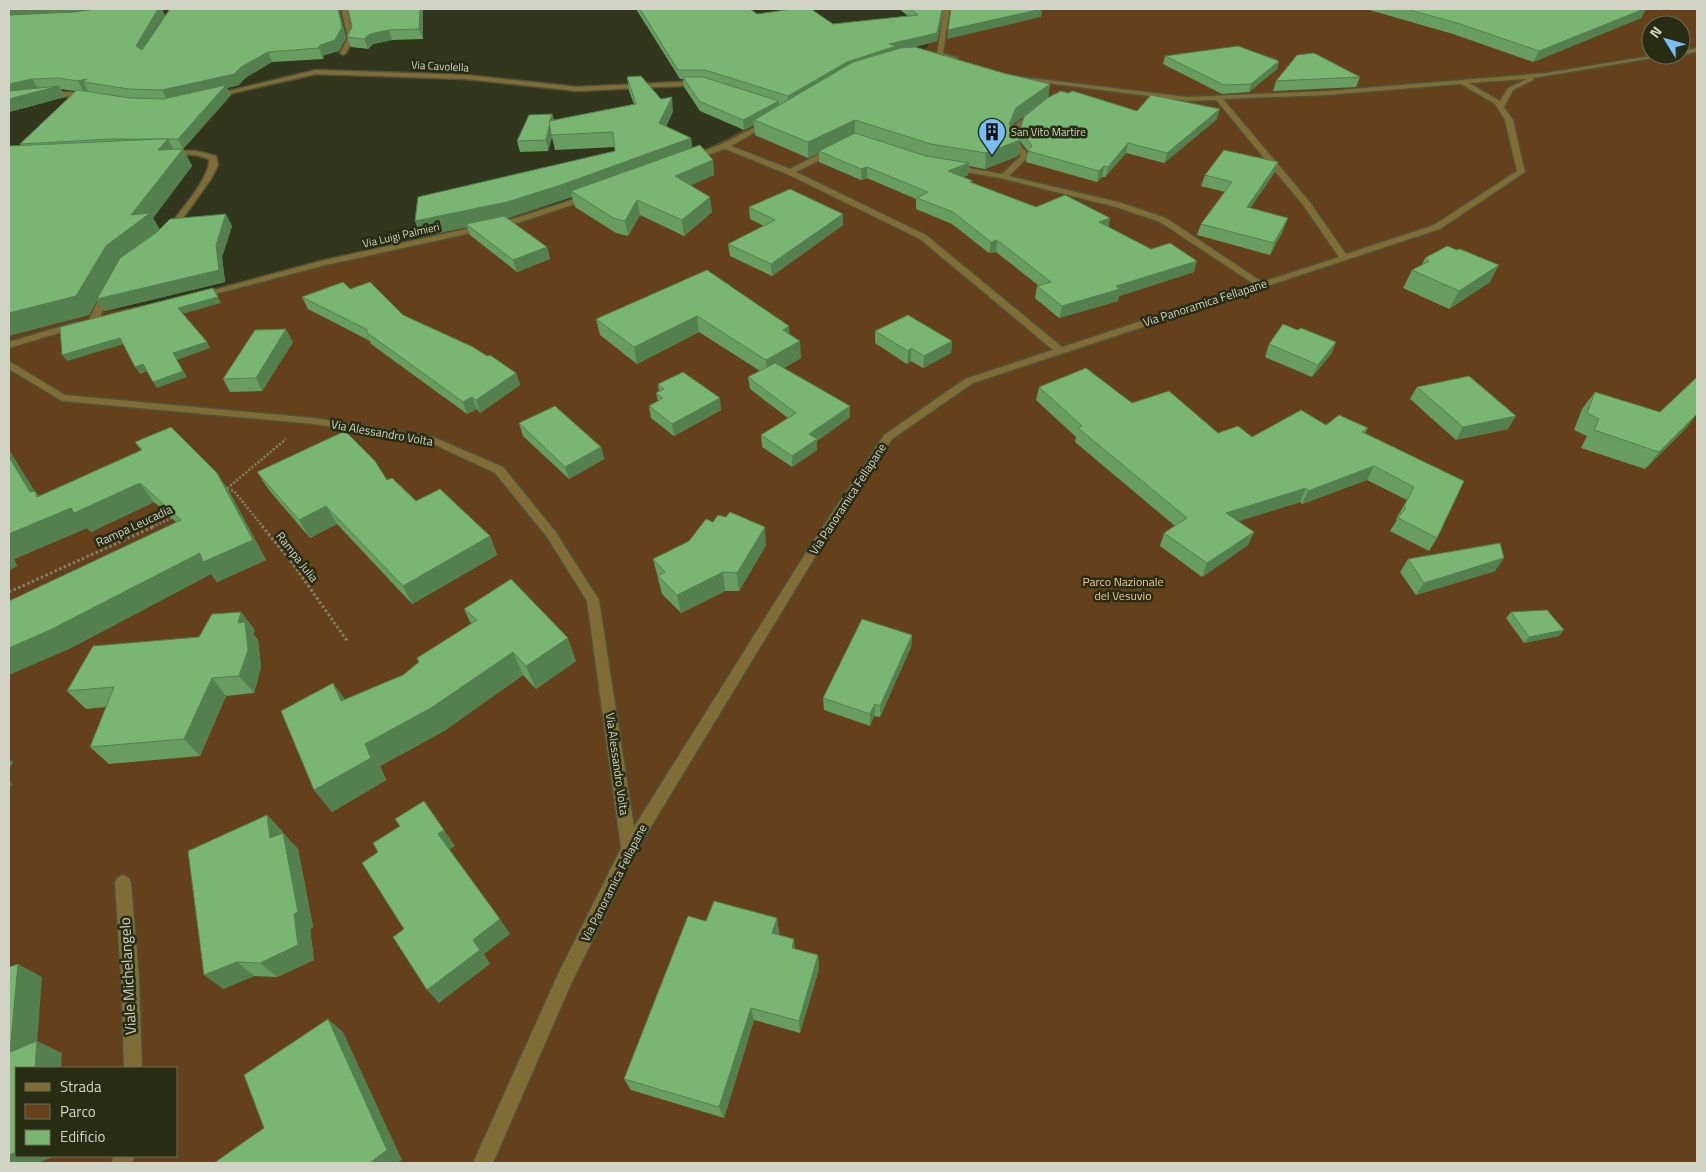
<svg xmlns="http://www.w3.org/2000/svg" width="1706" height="1172" viewBox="0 0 1706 1172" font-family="'Titillium Web',sans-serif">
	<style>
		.green { fill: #64411a; fill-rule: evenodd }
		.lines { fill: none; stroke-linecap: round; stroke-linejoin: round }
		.minor-casing { stroke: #4e523a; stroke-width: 3 }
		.path-far1 { stroke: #7f836e; stroke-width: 2.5; stroke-dasharray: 2 2; stroke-linecap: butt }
		.path { stroke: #7f836e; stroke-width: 3; stroke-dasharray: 2.5 2.5; stroke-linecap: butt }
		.minor { fill: #806d35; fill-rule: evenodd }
		.wall { fill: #679d61; fill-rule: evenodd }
		.shaded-wall { fill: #547f4f }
		.building { fill: #78b671; stroke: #547f4f }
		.labels { text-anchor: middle; stroke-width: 5; stroke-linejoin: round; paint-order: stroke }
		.far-street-label { font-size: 11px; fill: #d1d4c5; stroke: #282c13 }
		.far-poi-label { font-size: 11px; fill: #d1d4c5; stroke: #282c13; text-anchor: start }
		.street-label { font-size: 12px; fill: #d1d4c5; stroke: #282c13 }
		.park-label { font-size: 12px; fill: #f7c491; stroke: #282c13 }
		.near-street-label { font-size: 15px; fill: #d1d4c5; stroke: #282c13 }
	</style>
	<rect width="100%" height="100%" fill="#31361c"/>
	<path class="green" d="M931,9H1697V1163H9V336L80,316L163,302L335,257L419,239L562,202L702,151L778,112L928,47ZM1651,25H1681V55H1651ZM16,1068H176V1156H16Z"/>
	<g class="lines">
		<defs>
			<g id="minor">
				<polygon points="341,9 347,9 354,38 346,53 343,55 340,53 348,38"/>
				<polygon points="944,9 950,9 943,53 958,58 958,60 937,54"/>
				<polygon points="1697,48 1697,52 1681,55 1681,51"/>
				<path d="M1657,55H1671L1534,78L1533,80L1513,90L1504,107L1513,120L1525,172L1440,229L973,383L892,439L815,557L635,853L571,984L493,1163H473L559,972L621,848L587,601L547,537L495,473L431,443L314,424L62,401L9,369V362L12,363L65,395L314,418L433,437L503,467L555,531L599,600L634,827L807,551L884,435L965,379L1053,350L920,239L787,174L725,149L690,161L686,159L687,157L722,144L769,120L773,122L771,123L731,146L790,169L830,148H836V152L796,172L926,235L1062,347L1254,284L1160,222L1116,207L1004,179L950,169V165H953L1002,174L1021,156L1009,140L1016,124L1034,110L1039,111L1021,126L1017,140L1029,156L1009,176L1122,203L1166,218L1262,282L1339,257L1303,205L1216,100L1187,101L1016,79L1014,78V76L1187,97L1327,91L1546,73ZM1527,79L1508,88L1500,101L1469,83ZM1461,84L1495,104L1505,120L1517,171L1434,225L1346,254L1309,201L1223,99L1327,95Z"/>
				<polygon points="316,70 466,75 577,87 701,81 704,83 701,85 577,91 466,79 316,74 215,97 212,95"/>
				<polygon points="47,92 81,92 92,96 89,98 45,95 44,94"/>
				<path d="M164,150L196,151L216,156L218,165L211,179L173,232H170L166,230C177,215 212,176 209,159L196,155L167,154H164Z"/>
				<polygon points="590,194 594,196 593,198 521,222 326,265 200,298 195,295 325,260 516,218"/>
				<polygon points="107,289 112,292 99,319 97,321 91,321 89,319 102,292"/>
				<polygon points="76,322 79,323 79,327 9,348 9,342"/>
				<polygon points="123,875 129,878 131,883 139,977 142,1068 124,1068 121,977 115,883 117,878"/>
				<polygon points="114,1156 135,1156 132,1163 111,1163"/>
			</g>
		</defs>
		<use href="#minor" class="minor-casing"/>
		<g class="path-far1">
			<polyline points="227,490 234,491 263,527"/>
			<polyline points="224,491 286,439"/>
			<polyline points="152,527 174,517"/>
		</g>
		<g class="path">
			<polyline points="262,526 293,564 348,642"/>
			<polyline points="9,592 155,526"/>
		</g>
		<use href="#minor" class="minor"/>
	</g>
	<g class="wall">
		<polygon points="9,9 162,9 165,16 169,10 168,9 162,9 340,9 339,9 346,38 339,51 324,55 323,59 272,62 245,78 239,85 227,88 231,95 183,149 192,166 153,218 160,230 232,226 222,257 225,282 105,311 97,300 89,315 20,144 76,91 61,89 65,97 9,112"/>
		<polygon points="423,9 423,39 392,40 373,44 368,49 351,47 347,37 352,27"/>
		<path d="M636,9H750L757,14L833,24L908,16L899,9H944L937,41L915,47L1003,73L1050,84L1048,97L1137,111L1217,119L1164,163L1126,153L1105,177H1102L1097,182L1026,162L1028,151L1020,141L1018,156L985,169L969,166L968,175L963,177L972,183L1036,207L1110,218L1108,227L1194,272L1119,296L1118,301L1059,318L1035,298L1037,286L1038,285L996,252L989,253L952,224L916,209V199L867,178L861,180L819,162V153L808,158L755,135L754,125L744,130L700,111L684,87L683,79H680ZM1036,108L1020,130L1019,139L1012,128L1014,123Z"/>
		<polygon points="1366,9 1646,9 1641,18 1533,62 1453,34"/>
		<polygon points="1165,56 1279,61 1277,69 1249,92 1222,94 1163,64"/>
		<polygon points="627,77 661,99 673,111 666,127 691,138 692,148 713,160 714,175 691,185 712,212 684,236 640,215 628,236 616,233 575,207 572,197 507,218 547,247 550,259 517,272 470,235 467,227 420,237 615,151 615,147 555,150 552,137 548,151 520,152 517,141 552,114 554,120 634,104 629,91"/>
		<polygon points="1360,77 1356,87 1273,91 1276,81"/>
		<polygon points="1278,162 1274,173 1250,208 1284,229 1270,255 1197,235 1201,224 1225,192 1201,186 1205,175"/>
		<polygon points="749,207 843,225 772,276 730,256 728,244 764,226 750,219"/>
		<polygon points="1425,258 1490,282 1449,309 1403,288 1412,270 1422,265"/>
		<polygon points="707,270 789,326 789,334 801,358 784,368 850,406 850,417 817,441 817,450 792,467 762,447 761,435 788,418 750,389 748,377 760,371 699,332 637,364 600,335 596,319"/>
		<polygon points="350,289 487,356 516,373 520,385 480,413 477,409 467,414 371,344 370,341 308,309 302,297"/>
		<polygon points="875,331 952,341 951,353 923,368 911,361 907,364 875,343"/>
		<polygon points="293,342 262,391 230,392 223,379"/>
		<polygon points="1336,342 1331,354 1312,377 1265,357 1269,344"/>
		<polygon points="658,384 721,410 674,436 651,418 649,406 658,401 656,393 659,392"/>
		<polygon points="1039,387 1132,403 1218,433 1252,437 1326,425 1368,428 1365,433 1464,481 1437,538 1429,551 1390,531 1397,520 1396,519 1407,500 1367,480 1302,504 1300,502 1238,521 1254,532 1248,545 1202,577 1160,546 1164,533 1175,526 1075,442 1076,437 1036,400"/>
		<polygon points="1417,387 1508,429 1456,440 1410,399"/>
		<polygon points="1595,392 1687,427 1645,469 1581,448 1587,436 1574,430 1582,409"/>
		<polygon points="519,423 601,447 604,459 569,479 523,436"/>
		<polygon points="135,442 217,473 230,493 266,560 217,582 211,574 69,649 176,522 154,502 91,532 87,528 14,559 17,566 9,570 9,450 34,491 39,496 141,450"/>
		<polygon points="257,472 387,480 416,501 490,536 497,555 412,604 337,524 310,538 269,490"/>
		<polygon points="766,545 739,591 725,591 681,613 662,594 653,559"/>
		<polygon points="1408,559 1495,571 1416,595 1400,572"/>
		<polygon points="464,609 576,661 536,689 523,675 444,731 380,766 386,780 332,812 314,790 345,700 403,675 471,624"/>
		<polygon points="1511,612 1559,636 1524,643 1506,618"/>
		<polygon points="255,630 253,634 258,640 261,667 254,693 226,696 200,756 109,764 90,747 106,707 86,709 67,691 199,637"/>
		<polygon points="912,635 911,647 880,717 874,716 870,726 824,710 823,698"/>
		<polygon points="267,815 282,831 283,833 298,849 313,927 310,929 314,960 277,977 254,976 223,989"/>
		<polygon points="777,918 779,932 778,935 795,949 818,955 819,969 800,1033 754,1020 724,1118 631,1090 624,1079 706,921"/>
	</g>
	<g class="shaded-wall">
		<polygon points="9,9 122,9 9,19"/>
		<polygon points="158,9 162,9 165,16 141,56 136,46"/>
		<polygon points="338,9 340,9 339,9 346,38 339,51 324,55 323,59 319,48 320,45"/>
		<polygon points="420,9 424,9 423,9 423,39 419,29"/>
		<polygon points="942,9 944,9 937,41 896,51 789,106 788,96 847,62 889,44"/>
		<polygon points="1042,9 1041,17 947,39 948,30"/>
		<polygon points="1644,9 1646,9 1641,18 1533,62 1539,51"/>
		<polygon points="389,30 392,40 373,44 368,49 364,39 370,34"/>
		<polygon points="268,52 272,62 245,78 239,85 227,88 231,95 183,149 178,139 168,101 162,90 241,67"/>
		<polygon points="1279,61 1277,69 1249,92 1251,84"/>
		<polygon points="32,79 39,90 9,96 9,84"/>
		<polygon points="87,79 83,82 88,91 84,92 78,81"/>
		<polygon points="1050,84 1048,98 1014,123 1007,139 1009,124 1016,108"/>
		<polygon points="59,86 65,97 9,112 9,99"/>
		<polygon points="672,97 673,111 661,138 659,123"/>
		<polygon points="779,101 779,111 754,120 754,125 744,130 743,120"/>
		<polygon points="1220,109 1217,119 1164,163 1167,153"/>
		<polygon points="552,114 554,124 548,151 546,140"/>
		<polygon points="855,120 855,135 819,151 819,153 808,158 808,142"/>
		<polygon points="691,138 693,153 571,191 572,197 511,217 469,226 466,224 467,227 420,237 415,221"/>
		<polygon points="168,139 177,156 183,149 192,166 153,218 161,231 216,245 226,214 232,226 222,257 225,282 105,311 97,300 89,315 9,336 9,313 106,246 131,215 158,150"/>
		<polygon points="1020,140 1018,156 985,169 986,153"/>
		<polygon points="1128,143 1126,153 1105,177 1108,167"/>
		<polygon points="713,160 714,175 677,191 675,176"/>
		<polygon points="1278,162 1274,173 1243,219 1247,207"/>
		<polygon points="969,163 968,175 947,182 948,171"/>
		<polygon points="1104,166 1102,177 1097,182 1099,171"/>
		<polygon points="867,167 867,178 861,180 861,169"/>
		<polygon points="710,197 712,212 684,236 682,220"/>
		<polygon points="637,200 640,215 628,236 625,221"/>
		<polygon points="843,214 843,225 772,276 771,264"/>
		<polygon points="1110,218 1108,229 1099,222"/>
		<polygon points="1288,218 1284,229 1270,255 1274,243"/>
		<polygon points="997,240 996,252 989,253 991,242"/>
		<polygon points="547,247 550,259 517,272 513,260"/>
		<polygon points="1197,261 1194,272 1119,296 1118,301 1059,318 1062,306 1116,286"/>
		<polygon points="1499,265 1490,282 1449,309 1459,291"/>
		<polygon points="218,297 221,303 182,314 178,308"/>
		<polygon points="697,316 699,332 637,364 634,347"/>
		<polygon points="789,326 790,343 783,330"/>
		<polygon points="286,329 293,342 262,391 256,378"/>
		<polygon points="120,338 124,344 67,361 62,355"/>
		<polygon points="800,341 801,358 768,377 766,360"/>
		<polygon points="952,341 951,353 923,368 924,356"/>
		<polygon points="207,342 210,348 177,360 187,377 157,388 153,382 173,353"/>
		<polygon points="1336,342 1331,354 1312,377 1318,365"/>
		<polygon points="911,348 911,361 907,364 908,351"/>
		<polygon points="143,364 147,371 140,374 135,367"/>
		<polygon points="516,373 520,385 480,413 476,400"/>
		<polygon points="472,397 477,409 467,414 463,402"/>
		<polygon points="720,398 721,410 674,436 672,424"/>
		<polygon points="850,406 850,417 817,441 817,450 792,467 792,456 809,434"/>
		<polygon points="1697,414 1687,427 1645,469 1659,452"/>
		<polygon points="1516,416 1508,429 1456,440 1463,427"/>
		<polygon points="601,447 604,459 569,479 565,467"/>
		<polygon points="9,450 36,493 35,491 52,510 71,508 140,483 154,502 91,532 87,528 14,559 17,566 9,570 9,534 30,492 9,457"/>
		<polygon points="1374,466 1367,480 1302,504 1308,491"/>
		<polygon points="217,473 230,493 266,560 217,582 211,574 69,649 9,675 9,648 200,553"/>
		<polygon points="1306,488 1300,502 1221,527 1226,513"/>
		<polygon points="326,506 337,524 310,538 299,520"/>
		<polygon points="765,527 766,545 739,591 737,573"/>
		<polygon points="1254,532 1248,545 1202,577 1207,563"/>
		<polygon points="490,536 497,555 412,604 403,586"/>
		<polygon points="1504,558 1495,571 1416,595 1424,583"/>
		<polygon points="723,572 725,591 681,613 677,595"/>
		<polygon points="241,612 255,630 253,634 258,640 261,667 254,693 239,676 238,623"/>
		<polygon points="1564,630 1559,636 1524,643 1529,637"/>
		<polygon points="912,635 911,647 880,717 880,706"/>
		<polygon points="568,638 576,661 536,689 526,666"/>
		<polygon points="513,652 523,675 444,731 380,766 386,780 332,812 314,790 365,744"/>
		<polygon points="212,678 226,696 200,756 184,739"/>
		<polygon points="333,683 349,705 341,701"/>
		<polygon points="875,704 874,716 870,726 870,714"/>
		<polygon points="9,759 13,762 9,770"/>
		<polygon points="9,781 12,784 9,789"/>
		<polygon points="267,815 282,831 285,854 270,838"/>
		<polygon points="444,830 455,846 449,850 438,834"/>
		<polygon points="283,833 298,849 313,927 310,929 314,960 277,977 260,963"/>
		<polygon points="777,918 779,932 774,948 772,933"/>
		<polygon points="500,919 510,934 484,954 490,964 439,1003 427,990 473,940"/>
		<polygon points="794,939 796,954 792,948"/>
		<polygon points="818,955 819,969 800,1033 799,1021"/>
		<polygon points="237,962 254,976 223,989 204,975"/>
		<polygon points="18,964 42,977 37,1044 37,1041 62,1053 61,1068 35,1068 10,1052"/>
		<polygon points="751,1008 754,1020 724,1118 719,1107"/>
		<polygon points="328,1019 343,1032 402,1160 397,1163 370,1163"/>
		<polygon points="16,1152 16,1156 55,1156 38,1163 9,1163 9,1155"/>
	</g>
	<g class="building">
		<polygon points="97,9 158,9 136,46 142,50 170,9 338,9 342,27 335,40 320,45 319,48 268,52 241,67 234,74 162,90 129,89 83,82 87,79 78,81 58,78 32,79 9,84 9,15 74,12"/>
		<polygon points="348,9 420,9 419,29 389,30 370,34 364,39 347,37 352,27"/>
		<polygon points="640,9 750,9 757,14 793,9 811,9 833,24 918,15 911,9 942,9 937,33 889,44 896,46 847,62 788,96 705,70 678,70"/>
		<polygon points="951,9 1042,9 948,30"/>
		<polygon points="1406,9 1644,9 1539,51 1457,23"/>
		<polygon points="1238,46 1279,61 1251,84 1224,85 1165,56"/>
		<polygon points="915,47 1003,73 1050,84 1016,108 1009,124 1020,140 986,153 931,144 855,120 808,142 754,120 853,62 901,48"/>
		<polygon points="1314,53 1360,77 1276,81 1297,55"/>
		<polygon points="641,76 661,99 672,97 659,123 691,138 561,185 507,202 415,221 418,197 615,151 613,132 551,135 549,121 636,104 627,77"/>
		<polygon points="683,77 703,77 779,101 743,120 699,101"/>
		<polygon points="226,85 178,139 111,139 20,144 77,90 130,98 163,99"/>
		<polygon points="59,86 9,99 9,91"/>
		<polygon points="1061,91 1068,93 1073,91 1137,111 1151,95 1220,109 1167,153 1128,143 1108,167 1104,166 1099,171 1028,151 1032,146 1020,130 1024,117 1047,98"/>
		<polygon points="552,114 550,121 549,121 550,123 546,140 517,141 529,115"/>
		<polygon points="855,133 926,156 969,163 948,171 973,181 970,182 1036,207 1065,195 1110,218 1099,222 1151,249 1170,243 1197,261 1116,286 1120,289 1062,306 1037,286 1051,282 997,240 991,242 953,212 917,198 928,192 867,167 861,169 819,151"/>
		<polygon points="160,139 168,139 158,150 183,149 131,215 150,213 106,246 76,296 9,313 9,146"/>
		<polygon points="700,145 713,160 675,176 710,197 682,220 637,200 625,221 613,218 571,191"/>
		<polygon points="1224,150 1278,162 1247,207 1288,218 1274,243 1201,224 1232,182 1205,175"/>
		<polygon points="790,189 843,214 771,264 728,244 775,220 749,207"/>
		<polygon points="226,214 216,245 219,270 97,299 120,258 157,232 170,219"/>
		<polygon points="504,216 547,247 513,260 466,224"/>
		<polygon points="1447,246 1457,250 1460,249 1499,265 1459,291 1412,270 1429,261 1425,258"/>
		<polygon points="707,270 789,326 783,330 800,341 766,360 697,316 634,347 596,319"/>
		<polygon points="343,282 350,289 370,282 403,315 473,347 487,356 490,355 516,373 476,400 472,397 463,402 366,332 368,330 302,297"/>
		<polygon points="213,288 218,297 178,308 207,342 173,353 183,371 153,382 143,364 135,367 120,338 62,355 60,327"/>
		<polygon points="908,315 952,341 924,356 911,348 908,351 875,331"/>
		<polygon points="1283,324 1298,330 1301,328 1336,342 1318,365 1269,344"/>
		<polygon points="286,329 256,378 223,379 255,330"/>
		<polygon points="775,363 850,406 809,434 817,439 792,456 761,435 796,413 748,377"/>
		<polygon points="1086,368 1132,403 1169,391 1218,433 1238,426 1252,437 1301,410 1326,425 1339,415 1368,428 1362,432 1464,481 1437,538 1398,518 1406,508 1404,506 1414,487 1374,466 1308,491 1306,488 1226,513 1254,532 1207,563 1164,533 1187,518 1078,428 1082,426 1039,387"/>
		<polygon points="683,372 720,398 672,424 649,406 663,398 656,393 664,389 658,384"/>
		<polygon points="1469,376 1516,416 1463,427 1417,387"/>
		<polygon points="1697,377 1697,414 1659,452 1594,430 1599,419 1587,413 1595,392 1660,412"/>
		<polygon points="555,406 601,447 565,467 519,423"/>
		<polygon points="171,427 217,473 253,540 203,562 200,553 50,630 9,648 9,601 181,520 140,483 74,513 71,508 9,534 9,457 30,492 35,491 37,497 142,450 135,442"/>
		<polygon points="345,431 375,461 387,480 392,478 416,501 440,489 490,536 403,586 326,506 299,520 257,472"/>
		<polygon points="730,512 765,527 737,573 723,572 677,595 658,576 665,572 653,559 689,541 706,519 713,522 718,515 726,517"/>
		<polygon points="1500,543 1504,558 1424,583 1408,559"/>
		<polygon points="511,579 568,638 526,666 513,652 431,708 365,744 371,758 314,790 281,711 333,683 341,701 403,675 419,662 417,658 477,620 464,609"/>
		<polygon points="1547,610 1564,630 1529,637 1511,612"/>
		<polygon points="241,612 238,623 245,622 248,650 239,676 212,678 184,739 90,747 114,687 67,691 93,646 199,637 212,614"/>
		<polygon points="862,619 912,635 880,706 875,704 870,714 823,698"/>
		<polygon points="424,801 444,830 438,834 500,919 473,940 480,950 427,990 393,937 404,929 362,863 378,852 373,843 400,826 395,819"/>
		<polygon points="267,815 270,838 283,833 298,912 294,914 298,945 260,963 237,962 204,975 188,851"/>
		<polygon points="714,901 777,918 772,933 794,939 792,948 818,955 799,1021 751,1008 719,1107 624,1079 688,916 706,921"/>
		<polygon points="18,964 10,1052 37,1041 35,1068 16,1068 16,1152 9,1155 9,967"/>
		<polygon points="328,1019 387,1150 370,1163 214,1163 264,1128 244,1075"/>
	</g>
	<defs>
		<symbol id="building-pin" viewBox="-11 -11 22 30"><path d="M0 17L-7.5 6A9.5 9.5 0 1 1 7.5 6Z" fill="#78bff7" stroke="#282c13"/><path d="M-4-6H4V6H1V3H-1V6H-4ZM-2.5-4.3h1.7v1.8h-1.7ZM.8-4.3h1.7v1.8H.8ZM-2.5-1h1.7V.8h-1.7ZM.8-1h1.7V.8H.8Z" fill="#111"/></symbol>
	</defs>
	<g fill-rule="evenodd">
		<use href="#building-pin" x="976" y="116" width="32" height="43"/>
	</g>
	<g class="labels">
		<g class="far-street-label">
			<text transform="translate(440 66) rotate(3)" y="4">Via Cavolella</text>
			<text transform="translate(401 235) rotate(-13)" y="4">Via Luigi Palmieri</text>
		</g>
		<g class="far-poi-label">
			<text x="1011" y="136">San Vito Martire</text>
		</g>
		<g class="street-label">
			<text transform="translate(1205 303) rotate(-18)" y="4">Via Panoramica Fellapane</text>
			<text transform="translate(382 433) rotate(10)" y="4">Via Alessandro Volta</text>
			<text transform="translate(848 499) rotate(-57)" y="4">Via Panoramica Fellapane</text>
			<text transform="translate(134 526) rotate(-25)" y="4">Rampa Leucadia</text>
			<text transform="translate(297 557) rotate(52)" y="4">Rampa Julia</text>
			<text transform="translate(617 764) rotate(82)" y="4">Via Alessandro Volta</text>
			<text transform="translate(614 883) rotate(-63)" y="4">Via Panoramica Fellapane</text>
		</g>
		<g class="park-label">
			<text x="1123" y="586">Parco Nazionale<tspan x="1123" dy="14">del Vesuvio</tspan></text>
		</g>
		<g class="near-street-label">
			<text transform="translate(128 976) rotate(-93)" y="5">Viale Michelangelo</text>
		</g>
	</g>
	<rect width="1706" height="1172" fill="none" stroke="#d1d4c5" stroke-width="20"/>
	<rect x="15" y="1067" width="162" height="90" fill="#282c13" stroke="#6c6f5a"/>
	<rect x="25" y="1083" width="25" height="8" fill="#806d35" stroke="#6c6f5a"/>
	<text x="60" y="1092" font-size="15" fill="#d1d4c5">Strada</text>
	<rect x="25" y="1104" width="25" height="15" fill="#64411a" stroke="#6c6f5a"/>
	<text x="60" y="1117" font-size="15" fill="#d1d4c5">Parco</text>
	<rect x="25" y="1130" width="25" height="15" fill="#78b671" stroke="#6c6f5a"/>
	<text x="60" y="1142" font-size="15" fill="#d1d4c5">Edificio</text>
	<g transform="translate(1666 40) rotate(307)"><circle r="24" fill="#282c13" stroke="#6c6f5a"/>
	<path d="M0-4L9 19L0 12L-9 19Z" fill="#78bff7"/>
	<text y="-8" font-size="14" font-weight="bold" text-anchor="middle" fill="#d1d4c5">N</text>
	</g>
</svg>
